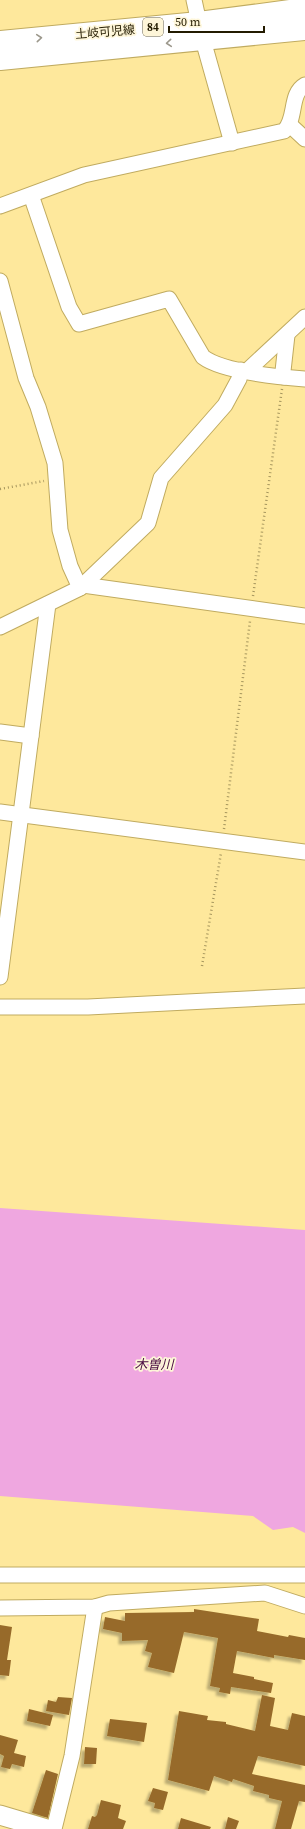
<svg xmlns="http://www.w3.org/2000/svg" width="305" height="1829" viewBox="0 0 305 1829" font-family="'Source Serif 4','Noto Sans JP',serif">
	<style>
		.water { fill: #efa7e0 }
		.building { fill: #976b2a; filter: url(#shadow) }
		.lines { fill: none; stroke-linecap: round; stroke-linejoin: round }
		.minor-casing { stroke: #c0ab60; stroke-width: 17 }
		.tertiary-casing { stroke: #c0ab60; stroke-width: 21 }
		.primary-casing { stroke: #c0ab60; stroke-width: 24 }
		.path { stroke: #a6965e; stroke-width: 2.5; stroke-dasharray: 1 3; stroke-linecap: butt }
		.minor { stroke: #fff; stroke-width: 15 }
		.tertiary { stroke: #fff; stroke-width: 19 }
		.primary { stroke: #fff; stroke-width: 22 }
		.oneway { stroke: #9c988c }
		.labels { text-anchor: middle; stroke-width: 3.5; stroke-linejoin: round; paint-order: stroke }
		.shield { fill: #fef6d9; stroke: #655d41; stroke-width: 1 }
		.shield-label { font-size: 11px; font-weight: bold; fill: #231b00 }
		.street-label { font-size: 12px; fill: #231b00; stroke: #fef6d9 }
		.water-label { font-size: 13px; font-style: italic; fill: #480940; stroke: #fef6d9 }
	</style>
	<defs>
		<filter id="shadow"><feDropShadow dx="-3.5" dy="3.5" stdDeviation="1" flood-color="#0004"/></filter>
	</defs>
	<rect width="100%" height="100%" fill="#fee89c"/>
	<polygon class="water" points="0,1208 305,1230 305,1533 293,1527 273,1530 253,1516 0,1496"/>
	<g class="building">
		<polygon points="194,1609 259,1619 257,1631 288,1637 289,1635 305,1638 305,1660 274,1655 274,1658 237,1651 233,1673 254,1677 254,1679 273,1683 271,1693 231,1687 230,1694 219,1692 220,1688 210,1686 218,1638 184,1632 174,1673 148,1667 152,1653 145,1651 148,1640 122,1641 122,1633 103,1629 105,1617 125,1621 125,1613 194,1612"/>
		<polygon points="0,1625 12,1627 7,1660 11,1660 9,1676 0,1675"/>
		<polygon points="262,1695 275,1698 270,1726 288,1730 292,1713 305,1716 305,1766 258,1756 252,1774 305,1785 305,1802 299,1801 291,1829 275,1829 282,1801 269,1798 269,1795 253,1791 254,1786 233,1779 232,1782 214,1776 209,1791 168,1780 179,1711 208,1716 207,1720 226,1722 226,1724 255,1731"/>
		<polygon points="58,1697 72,1698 69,1715 46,1711 48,1700 56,1702"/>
		<polygon points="29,1709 53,1715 50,1726 27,1721"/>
		<polygon points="110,1719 147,1723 144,1742 107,1736"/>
		<polygon points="0,1735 18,1740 14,1753 26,1756 24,1767 12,1764 10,1769 1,1767 4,1756 0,1754"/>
		<polygon points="85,1747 97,1748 96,1764 84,1764"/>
		<polygon points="46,1770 58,1774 48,1818 32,1813"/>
		<polygon points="153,1788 168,1792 163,1810 154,1808 155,1803 148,1801"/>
		<polygon points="101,1800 121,1805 118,1818 126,1821 123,1829 88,1829 92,1816 95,1817 97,1815"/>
		<polygon points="228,1817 239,1821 236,1829 225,1829"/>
		<polygon points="181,1818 211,1827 210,1829 178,1829"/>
	</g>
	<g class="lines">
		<defs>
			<g id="minor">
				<polyline points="194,0 199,23"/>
				<polyline points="203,40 232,143"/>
				<polyline points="290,125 305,139"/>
				<path d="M31,195L69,307L79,324L169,299L203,357C223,372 279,377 305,379"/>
				<path d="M0,206L84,175L284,131C297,119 289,94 305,85"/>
				<polyline points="0,281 26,378 38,407 55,463 60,530 70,566 80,588"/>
				<polyline points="247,371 305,317"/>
				<polyline points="284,377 283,371 287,335"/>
				<polyline points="83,585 305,616"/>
				<polyline points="0,627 80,588 148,523 161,478 225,405 239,379 241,370"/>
				<polyline points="0,732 31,736"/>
				<polyline points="0,812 305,852"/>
				<polyline points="0,977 48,604"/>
				<polyline points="0,1007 88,1007 305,996"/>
				<polyline points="0,1575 305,1575"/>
				<polyline points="0,1608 95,1607 109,1603 265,1593 305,1606"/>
				<polyline points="54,1829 72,1756 95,1607"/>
			</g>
			<polyline id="tertiary" points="0,1815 47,1829"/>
			<g id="primary">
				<polyline points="0,42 199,23 305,9"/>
				<polyline points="0,59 305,29"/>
			</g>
		</defs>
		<use href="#minor" class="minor-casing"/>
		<use href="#tertiary" class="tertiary-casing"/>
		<use href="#primary" class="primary-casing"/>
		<g class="path">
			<polyline points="0,489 44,481"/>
			<polyline points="253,596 282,389"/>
			<polyline points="224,829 250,621"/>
			<polyline points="202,966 221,853"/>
		</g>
		<use href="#minor" class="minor"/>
		<use href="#tertiary" class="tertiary"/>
		<use href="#primary" class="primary"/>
	</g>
	<defs><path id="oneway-chevron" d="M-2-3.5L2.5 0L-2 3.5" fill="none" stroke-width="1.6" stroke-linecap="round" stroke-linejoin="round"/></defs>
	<g class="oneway">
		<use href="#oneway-chevron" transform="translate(39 38) rotate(-5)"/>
		<use href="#oneway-chevron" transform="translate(169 43) rotate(175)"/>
	</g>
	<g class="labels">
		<rect class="shield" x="143" y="18" width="20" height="18" rx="3"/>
		<g class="shield-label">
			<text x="153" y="31">84</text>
		</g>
		<g class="street-label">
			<text transform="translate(105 32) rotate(-5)" y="4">土岐可児線</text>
		</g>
		<g class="water-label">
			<text x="154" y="1369">木曽川</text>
		</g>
	</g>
	<path d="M169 26v6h95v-6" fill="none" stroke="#231b00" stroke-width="2"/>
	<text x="175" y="26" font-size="12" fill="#231b00" stroke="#fef6d9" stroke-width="3" paint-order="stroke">50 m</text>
</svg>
